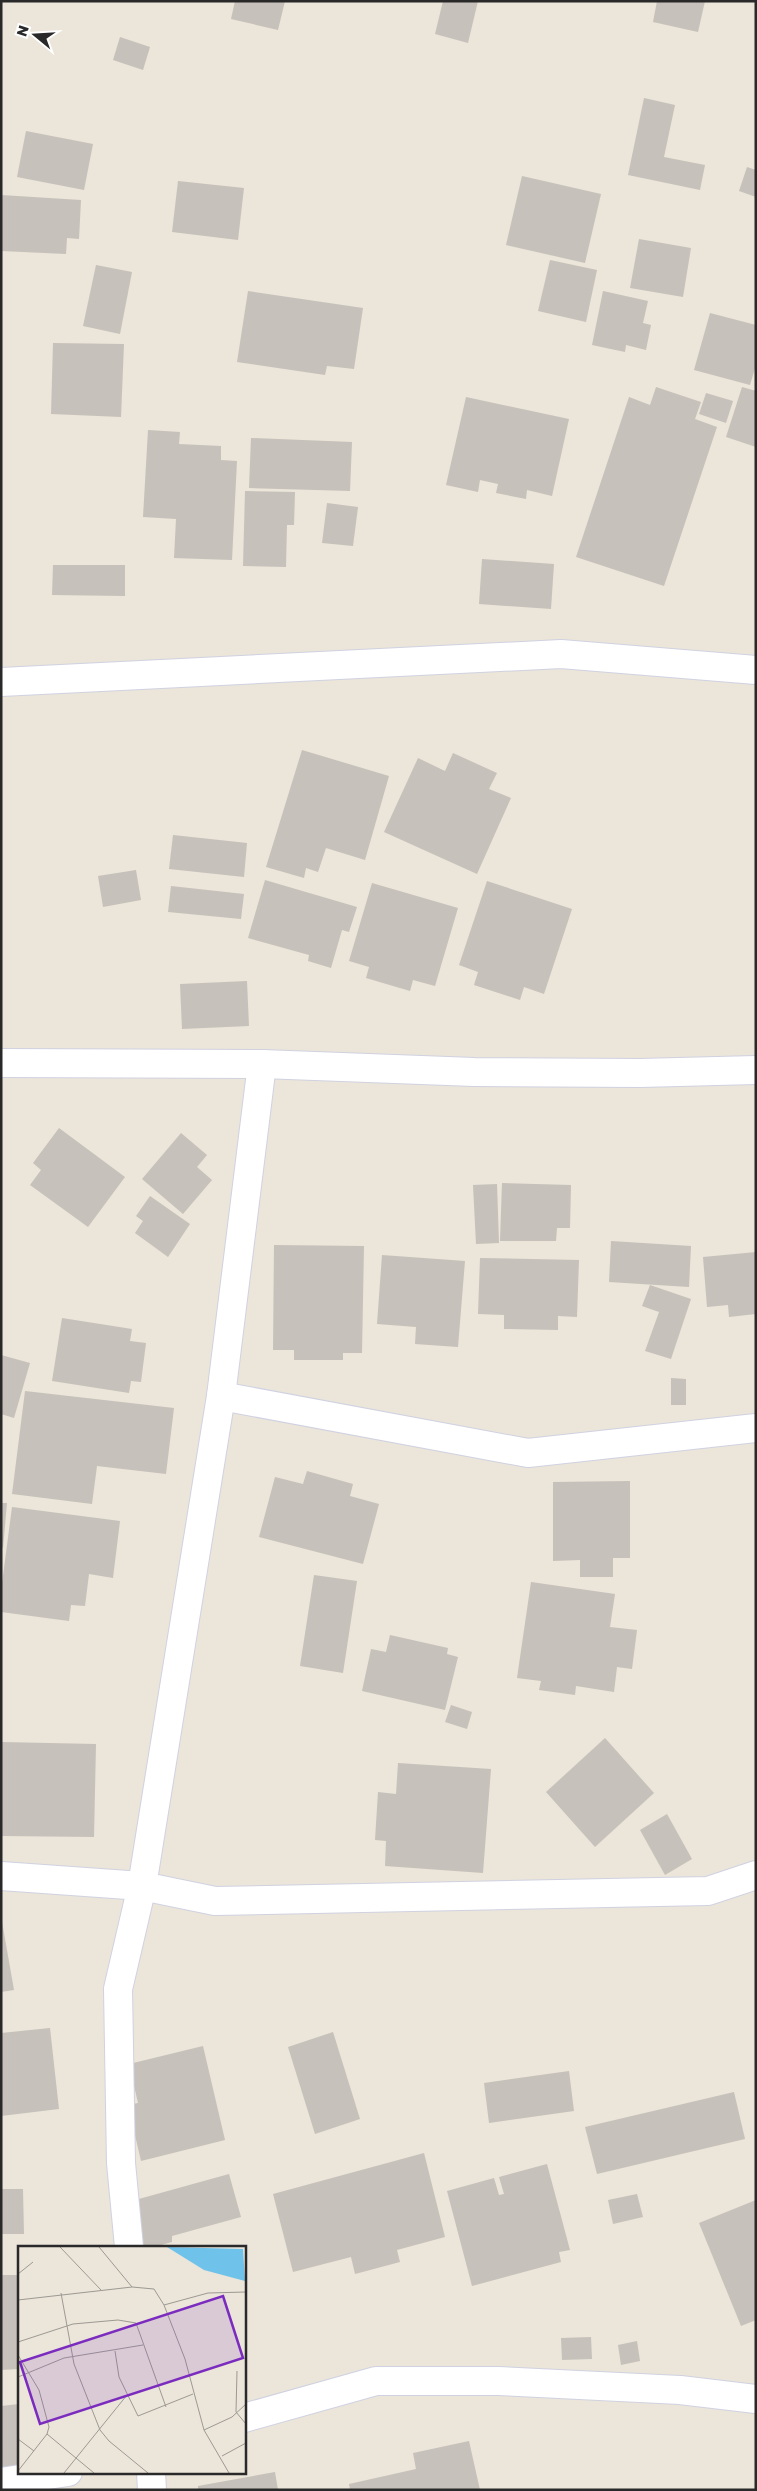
<svg xmlns="http://www.w3.org/2000/svg" width="757" height="2491" viewBox="0 0 757 2491" font-family="'Golos Text',sans-serif">
	<style>
		.building { fill: #c6c1ba }
		.lines { fill: none; stroke-linecap: round; stroke-linejoin: round }
		.street-casing { stroke: #d0d2e1; stroke-width: 30 }
		.street { stroke: #fff; stroke-width: 28 }
		.inset-road { fill: none; stroke: #9d9a93; stroke-width: 1 }
		.view { fill: #7b2cbf; fill-opacity: 0.15; stroke: #7b2cbf; stroke-width: 2.5 }
		.inset-edge { fill: none; stroke: #292929; stroke-width: 2.5 }
	</style>
	<rect width="100%" height="100%" fill="#ebe5da"/>
	<g class="building">
		<polygon points="235,1 285,1 278,30 231,19"/>
		<polygon points="443,1 478,1 468,43 435,34"/>
		<polygon points="657,1 705,1 698,32 653,22"/>
		<polygon points="120,37 150,47 143,70 113,60"/>
		<polygon points="644,98 675,105 664,157 705,165 700,190 628,175"/>
		<polygon points="26,131 93,144 84,190 17,177"/>
		<polygon points="747,167 756,170 756,197 739,191"/>
		<polygon points="522,176 601,194 585,263 506,245"/>
		<polygon points="178,181 244,188 238,240 172,232"/>
		<polygon points="1,195 81,200 79,239 67,238 66,254 1,251"/>
		<polygon points="639,239 691,248 683,297 630,288"/>
		<polygon points="550,260 597,270 586,322 538,311"/>
		<polygon points="96,265 132,272 120,334 83,326"/>
		<polygon points="248,291 363,308 354,369 327,366 325,375 237,362"/>
		<polygon points="603,291 648,301 643,323 651,325 646,350 626,345 625,352 592,345"/>
		<polygon points="710,313 756,325 756,365 750,385 694,370"/>
		<polygon points="53,343 124,344 121,417 51,414"/>
		<polygon points="656,387 701,402 695,419 717,427 664,586 576,557 629,397 650,405"/>
		<polygon points="742,387 756,391 756,447 726,437"/>
		<polygon points="706,393 733,401 726,423 699,414"/>
		<polygon points="466,397 569,419 552,496 527,490 526,499 496,493 498,484 480,480 478,492 446,485"/>
		<polygon points="148,430 180,432 179,444 221,446 221,460 237,461 232,560 174,558 176,519 143,517"/>
		<polygon points="251,438 352,442 350,491 249,488"/>
		<polygon points="245,491 295,492 294,525 287,525 286,567 243,566"/>
		<polygon points="327,503 358,507 353,546 322,543"/>
		<polygon points="482,559 554,564 551,609 479,604"/>
		<polygon points="53,565 125,565 125,596 52,595"/>
		<polygon points="302,750 389,776 365,860 326,848 318,872 306,868 304,878 266,867"/>
		<polygon points="453,753 497,773 489,789 511,798 477,874 384,832 418,758 445,771"/>
		<polygon points="173,835 247,843 244,877 169,869"/>
		<polygon points="136,870 141,900 103,907 98,876"/>
		<polygon points="265,880 357,907 349,932 342,930 331,968 308,961 309,955 248,938"/>
		<polygon points="487,881 572,909 544,994 524,987 520,1000 474,985 478,972 459,965"/>
		<polygon points="372,883 458,908 435,986 413,980 410,991 366,978 369,967 349,961"/>
		<polygon points="171,886 244,894 241,919 168,912"/>
		<polygon points="247,981 249,1026 182,1029 180,984"/>
		<polygon points="59,1128 125,1177 88,1227 30,1185 41,1170 33,1163"/>
		<polygon points="181,1133 207,1155 197,1167 212,1180 183,1214 142,1179"/>
		<polygon points="502,1183 571,1185 570,1228 557,1228 556,1241 500,1241"/>
		<polygon points="497,1184 499,1243 476,1244 473,1185"/>
		<polygon points="150,1196 190,1224 168,1257 135,1233 143,1221 136,1216"/>
		<polygon points="611,1241 691,1246 689,1287 609,1282"/>
		<polygon points="274,1245 364,1246 362,1353 343,1353 343,1360 294,1360 294,1350 273,1350"/>
		<polygon points="756,1252 756,1314 729,1317 728,1305 707,1307 703,1257"/>
		<polygon points="382,1255 465,1261 458,1347 415,1344 416,1327 377,1324"/>
		<polygon points="480,1258 579,1260 577,1317 558,1316 558,1330 504,1329 504,1315 478,1314"/>
		<polygon points="650,1285 691,1299 671,1359 645,1351 659,1312 642,1306"/>
		<polygon points="62,1318 132,1329 130,1341 146,1343 141,1382 131,1381 129,1393 52,1381"/>
		<polygon points="1,1355 30,1363 14,1418 1,1414"/>
		<polygon points="671,1378 686,1379 686,1405 671,1405"/>
		<polygon points="25,1391 174,1408 166,1474 97,1466 92,1504 12,1494"/>
		<polygon points="307,1471 353,1484 350,1496 379,1504 363,1564 259,1537 275,1477 303,1484"/>
		<polygon points="630,1481 630,1558 613,1558 613,1577 580,1577 580,1560 553,1561 553,1482"/>
		<polygon points="1,1503 7,1503 3,1548 1,1547"/>
		<polygon points="12,1507 120,1521 113,1578 89,1574 85,1606 71,1605 69,1621 1,1612 1,1591"/>
		<polygon points="314,1575 357,1581 343,1673 300,1666"/>
		<polygon points="531,1582 615,1594 610,1627 637,1630 632,1669 617,1667 614,1692 576,1686 575,1695 539,1690 541,1681 517,1678"/>
		<polygon points="390,1635 448,1648 447,1654 458,1657 445,1710 362,1691 371,1649 386,1652"/>
		<polygon points="451,1705 472,1712 467,1729 445,1722"/>
		<polygon points="605,1738 654,1793 595,1847 546,1792"/>
		<polygon points="1,1742 96,1744 94,1837 1,1836"/>
		<polygon points="398,1763 491,1769 483,1873 385,1866 386,1841 375,1840 378,1792 396,1794"/>
		<polygon points="667,1814 692,1859 665,1875 640,1830"/>
		<polygon points="1,1916 14,1990 1,1992"/>
		<polygon points="50,2028 59,2109 1,2116 1,2033"/>
		<polygon points="333,2032 360,2119 315,2134 288,2047"/>
		<polygon points="203,2046 225,2140 141,2161 128,2105 138,2103 129,2064"/>
		<polygon points="569,2071 574,2111 489,2123 484,2083"/>
		<polygon points="734,2092 745,2139 597,2174 585,2127"/>
		<polygon points="424,2153 445,2237 397,2250 400,2262 355,2274 351,2257 293,2272 273,2194"/>
		<polygon points="547,2164 570,2250 559,2252 561,2262 472,2286 447,2191 494,2178 499,2195 504,2194 499,2177"/>
		<polygon points="229,2174 241,2217 172,2236 172,2242 154,2247 140,2247 128,2202"/>
		<polygon points="1,2189 23,2189 24,2234 1,2234"/>
		<polygon points="637,2194 643,2217 613,2224 608,2200"/>
		<polygon points="756,2200 756,2320 741,2326 699,2223"/>
		<polygon points="1,2275 19,2275 19,2369 1,2370"/>
		<polygon points="591,2337 592,2359 562,2360 561,2338"/>
		<polygon points="637,2341 640,2361 621,2365 618,2345"/>
		<polygon points="19,2404 19,2468 1,2470 1,2406"/>
		<polygon points="469,2441 480,2490 350,2490 349,2484 416,2469 413,2453"/>
		<polygon points="275,2472 278,2490 198,2490 198,2486"/>
	</g>
	<g class="lines">
		<defs>
			<g id="street">
				<polyline points="1,682 561,654 756,670"/>
				<polyline points="1,1063 262,1064 474,1072 640,1073 756,1070"/>
				<polyline points="221,1396 528,1453 756,1428"/>
				<polyline points="1,1876 142,1886 215,1901 708,1891 756,1875"/>
				<polyline points="129,2247 121,2163 118,1989 142,1886 221,1396 262,1064"/>
				<polyline points="244,2418 376,2381 498,2381 680,2390 756,2399"/>
				<polyline points="151,2472 152,2490"/>
				<polyline points="1,2482 68,2472"/>
			</g>
		</defs>
		<use href="#street" class="street-casing"/>
		<use href="#street" class="street"/>
	</g>
	<g transform="translate(18 2246)">
		<rect width="228" height="228" fill="#ebe5da"/>
		<path d="M149,1L225,3L227,35L186,24Z" fill="#6fc3eb"/>
		<path class="inset-road" d="M42,1L83,44M81,1L114,41M0,28L15,16M43,47L56,118L82,184L91,195L130,227M0,54L114,41L136,43L146,59L167,113L186,184L211,227M146,59L190,47L228,46M0,96L55,78L100,74L118,77L148,161M97,105L101,131L120,170L175,148M0,109L21,144L31,181L29,188L0,225M219,125L218,166L228,178M0,131L46,112L125,99M186,184L214,171L228,158M29,188L76,227M0,193L16,205M204,210L228,197M46,227L109,149"/>
		<path class="view" d="M205,50L225,112L22,178L2,116Z"/>
		<rect width="228" height="228" class="inset-edge"/>
	</g>
	<rect width="757" height="2491" fill="none" stroke="#292929" stroke-width="5"/>
	<g transform="translate(35 35) rotate(288)" stroke="#ffffff" stroke-width="4" paint-order="stroke">
	<path d="M0-4L9 19L0 12L-9 19Z" fill="#292929"/>
	<text y="-8" font-size="14" font-weight="bold" text-anchor="middle" fill="#292929">N</text>
	</g>
</svg>
